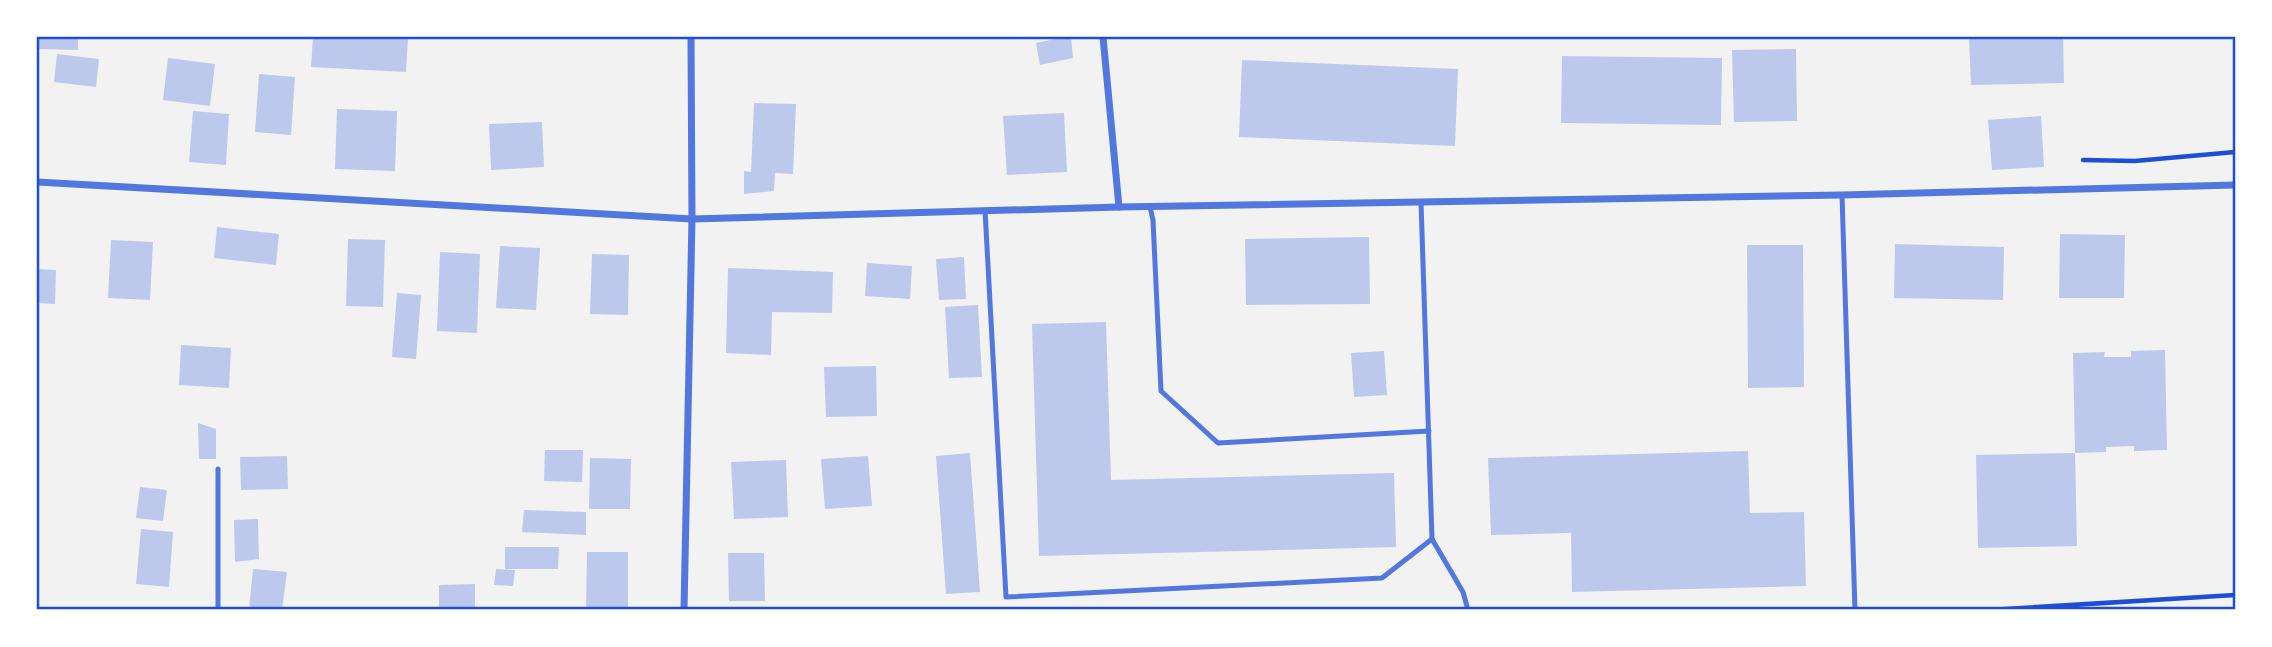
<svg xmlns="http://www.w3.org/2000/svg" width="2272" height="647" viewBox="0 0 2272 647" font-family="Overpass,sans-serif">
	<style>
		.building { fill: #bdc9ec }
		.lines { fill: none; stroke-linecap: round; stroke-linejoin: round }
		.path { stroke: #1d4ed8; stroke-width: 4.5 }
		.service { stroke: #5277de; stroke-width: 5 }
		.minor { stroke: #5277de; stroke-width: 7 }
		.neatline { fill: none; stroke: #1d4ed8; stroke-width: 2.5 }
	</style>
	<rect width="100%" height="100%" fill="#f2f2f2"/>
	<g class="building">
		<polygon points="37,37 78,37 78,50 37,49"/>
		<polygon points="313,37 408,37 406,72 311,67"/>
		<polygon points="1064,37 1071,37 1073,58 1040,65 1036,43"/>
		<polygon points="1969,37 2063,37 2064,83 1971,85"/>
		<polygon points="1796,49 1797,121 1734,122 1732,50"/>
		<polygon points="57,54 99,59 96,87 54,82"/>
		<polygon points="1562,56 1722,58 1721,125 1561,123"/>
		<polygon points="168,58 215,64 210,106 163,100"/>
		<polygon points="1242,60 1458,69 1455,146 1239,137"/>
		<polygon points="259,74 295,77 291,135 255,132"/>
		<polygon points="754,103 796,104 793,174 775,173 774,191 744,194 744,171 751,172"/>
		<polygon points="337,109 397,111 395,171 335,169"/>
		<polygon points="193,111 229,114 226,165 189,162"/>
		<polygon points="1064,113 1067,172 1007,175 1003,116"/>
		<polygon points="2041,116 2044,167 1992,170 1988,120"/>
		<polygon points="542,122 544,167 491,170 489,124"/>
		<polygon points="217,227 279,234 276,265 214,258"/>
		<polygon points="2060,234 2125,235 2124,298 2059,298"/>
		<polygon points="1369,237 1370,304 1246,305 1245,239"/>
		<polygon points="348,239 385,240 383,307 346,306"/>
		<polygon points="111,240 153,242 150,300 108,298"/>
		<polygon points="1895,244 2004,247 2003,300 1894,298"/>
		<polygon points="1747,245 1803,245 1804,387 1748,388"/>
		<polygon points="500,246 540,248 536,310 496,308"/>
		<polygon points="440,252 480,254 477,333 437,331"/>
		<polygon points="592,254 629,255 628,315 590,314"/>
		<polygon points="964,257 966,299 939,300 936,259"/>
		<polygon points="867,263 912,266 910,299 865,296"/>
		<polygon points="728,268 833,272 832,313 772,312 771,355 726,353"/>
		<polygon points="37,269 56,270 55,304 37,303"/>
		<polygon points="397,293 421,295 416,359 392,357"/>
		<polygon points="978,305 982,377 949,378 945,307"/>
		<polygon points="1106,322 1111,480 1394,473 1396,547 1039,556 1032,324"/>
		<polygon points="181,345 231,348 229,388 179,385"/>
		<polygon points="2165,350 2167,450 2134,451 2134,446 2106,447 2106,452 2075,453 2073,353 2105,352 2104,357 2131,357 2131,351"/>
		<polygon points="1384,351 1387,395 1354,397 1351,353"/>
		<polygon points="876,366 877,416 826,417 824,367"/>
		<polygon points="198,423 216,429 216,459 199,459"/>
		<polygon points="545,450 583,450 582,482 544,481"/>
		<polygon points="1748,451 1750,513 1804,512 1806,586 1572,592 1571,533 1491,535 1488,458"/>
		<polygon points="970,453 980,592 946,594 936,456"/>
		<polygon points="2075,453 2077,546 1978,548 1976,455"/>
		<polygon points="287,456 288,489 241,490 240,457"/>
		<polygon points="868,456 872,506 825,509 821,459"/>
		<polygon points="590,458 631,459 630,509 589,509"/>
		<polygon points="786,460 788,517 734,519 731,462"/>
		<polygon points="140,487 167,490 163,521 136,518"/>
		<polygon points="524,510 586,512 586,535 522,532"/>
		<polygon points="258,519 259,559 235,562 234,520"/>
		<polygon points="141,529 173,532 169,587 136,584"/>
		<polygon points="505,547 559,547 558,569 505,569"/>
		<polygon points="587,552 628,552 628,610 586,610"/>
		<polygon points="728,553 764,553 765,601 729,601"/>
		<polygon points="253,569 287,572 282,610 249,609"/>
		<polygon points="496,569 515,570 513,586 494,585"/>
		<polygon points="475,584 475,610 439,610 439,585"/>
	</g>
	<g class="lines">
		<g class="path">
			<polyline points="2083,160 2135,161 2235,152"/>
			<polyline points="1989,610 2235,595"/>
		</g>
		<g class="service">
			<polyline points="1842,195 1855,610"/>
			<polyline points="1421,202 1432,539 1463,592 1468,610"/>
			<polyline points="1150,207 1153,220 1161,391 1218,443 1429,431"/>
			<polyline points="985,210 1006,597 1382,578 1432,539"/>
			<polyline points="218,610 218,469"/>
		</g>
		<g class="minor">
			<polyline points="1103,37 1119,207"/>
			<polyline points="37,182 692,219 1119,207 1842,195 2235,185"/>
			<polyline points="684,610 692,219 691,37"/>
		</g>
	</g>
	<rect width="2272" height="647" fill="none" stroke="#ffffff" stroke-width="77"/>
	<rect x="38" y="38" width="2196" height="570" class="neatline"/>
</svg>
